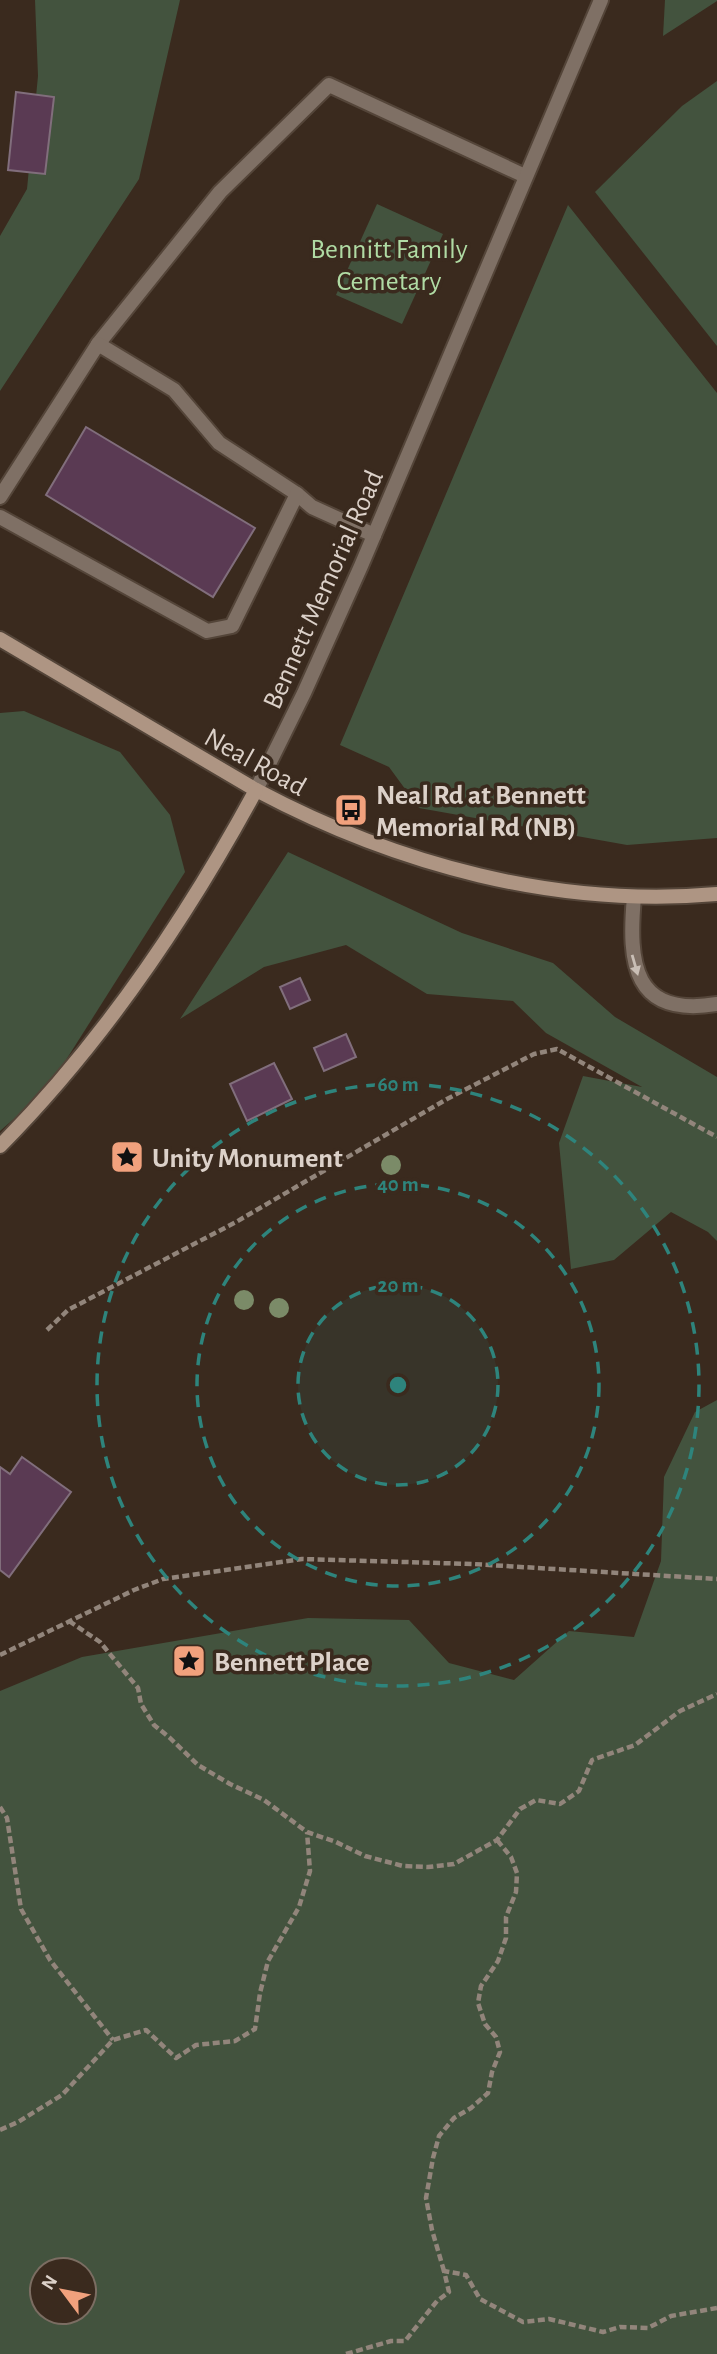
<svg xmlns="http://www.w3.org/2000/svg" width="717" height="2354" viewBox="0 0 717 2354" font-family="'Alegreya Sans',sans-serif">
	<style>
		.green { fill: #43533e; fill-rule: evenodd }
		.building { fill: #5a3a53; stroke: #816e7c; stroke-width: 2 }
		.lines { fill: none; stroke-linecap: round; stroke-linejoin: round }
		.lane-casing { stroke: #544539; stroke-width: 18 }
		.street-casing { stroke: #544539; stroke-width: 18 }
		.secondary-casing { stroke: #544539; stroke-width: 18 }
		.path { stroke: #92857b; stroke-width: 4.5; stroke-dasharray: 7 3.5; stroke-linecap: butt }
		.lane { stroke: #7f7065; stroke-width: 14 }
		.street { stroke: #7f7065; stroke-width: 14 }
		.secondary { stroke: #ae9583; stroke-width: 14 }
		.tree { fill: #7b8b68 }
		.oneway { fill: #c9beb5 }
		.ring { fill: none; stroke: #2e847c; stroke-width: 3.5; stroke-dasharray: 12 9 }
		.labels { text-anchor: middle; stroke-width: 7; stroke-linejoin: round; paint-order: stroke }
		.park-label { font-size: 28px; fill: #b0dba4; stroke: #3a2a1e }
		.street-label { font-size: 28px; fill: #dcd1c9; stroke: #3a2a1e }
		.poi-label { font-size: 28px; font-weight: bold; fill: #dcd1c9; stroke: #3a2a1e; text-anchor: start }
		.centre { fill: #2e847c; stroke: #3a2a1e; stroke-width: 3.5 }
		.ring-label { font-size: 21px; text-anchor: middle; font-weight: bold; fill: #2e847c; stroke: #3a2a1e; stroke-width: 7; stroke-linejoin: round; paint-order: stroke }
	</style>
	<rect width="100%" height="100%" fill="#3a2a1e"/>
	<g class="green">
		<polygon points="35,0 180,0 139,179 0,391 0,236 27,189 38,76"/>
		<polygon points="665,0 717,0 717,1 663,36"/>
		<polygon points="717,81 717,346 595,192 682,106"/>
		<polygon points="377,204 443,234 402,324 336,295"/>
		<polygon points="568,205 717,393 717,838 627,845 419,808 389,767 340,745"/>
		<polygon points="24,711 120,752 170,815 185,872 47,1090 0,1131 0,713"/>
		<polygon points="288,852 462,933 553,963 615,1017 717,1077 717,1241 708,1232 671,1212 614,1260 571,1269 559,1143 583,1076 642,1087 546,1033 513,1001 427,994 346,945 264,967 180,1019"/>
		<path d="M717,1400V2354H0V1691L82,1657L308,1618L409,1620L449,1663L514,1680L569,1631L634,1637L661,1561L664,1477L695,1412ZM42,2270H84V2312H42Z"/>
	</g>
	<g class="building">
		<polygon points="16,92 54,97 45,174 8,170"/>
		<polygon points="86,427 255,528 213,597 46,495"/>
		<polygon points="300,978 310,1000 290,1009 280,987"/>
		<polygon points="346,1034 356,1057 324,1071 314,1048"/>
		<polygon points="274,1063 292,1099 247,1121 230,1084"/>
		<polygon points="22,1457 71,1492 9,1577 0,1570 0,1467 10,1474"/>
	</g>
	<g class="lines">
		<defs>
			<g id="lane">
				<polyline points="98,344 220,192 329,85 525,176"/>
				<polyline points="0,497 98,344 174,390 219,443 297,494 312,507 374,535"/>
				<polyline points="0,517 207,631 232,626 297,494"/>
				<path d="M634,897C628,963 633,1018 717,1004"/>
			</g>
			<polyline id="street" points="256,790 304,693 361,566 601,0"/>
			<g id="secondary">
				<path d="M0,639L256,790C397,865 557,908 717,894"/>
				<path d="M0,1146C103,1042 186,919 256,790"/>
			</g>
		</defs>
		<use href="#lane" class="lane-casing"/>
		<use href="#street" class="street-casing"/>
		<use href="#secondary" class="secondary-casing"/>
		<g class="path">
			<polyline points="47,1330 68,1310 236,1222 447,1099 534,1054 557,1049 717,1137"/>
			<polyline points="69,1621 100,1642 138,1688 141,1704 154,1725 170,1738 198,1765 230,1784 264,1800 307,1832 336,1842 365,1856 403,1866 428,1867 454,1864 497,1840 520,1809 536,1800 560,1804 579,1791 592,1760 635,1745 680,1711 717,1694"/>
			<polyline points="0,1655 134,1590 163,1579 302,1559 473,1564 717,1579"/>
			<polyline points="0,1807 7,1818 21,1909 50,1960 113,2040"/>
			<polyline points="0,2130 18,2122 62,2095 113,2040 146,2030 176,2058 196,2045 235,2041 255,2029 260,1993 268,1961 299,1907 310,1871 307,1832"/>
			<polyline points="444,2271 432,2230 426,2198 433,2158 439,2136 454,2118 471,2108 488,2093 492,2072 500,2052 496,2037 485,2024 478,2003 481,1986 498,1961 506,1938 506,1917 516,1892 517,1873 511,1857 497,1840"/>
			<polyline points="346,2354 391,2341 405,2341 437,2301 449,2292 444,2271 466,2275 480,2299 523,2322 549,2319 603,2332 620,2327 648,2328 671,2316 717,2308"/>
		</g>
		<use href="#lane" class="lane"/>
		<use href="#street" class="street"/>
		<use href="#secondary" class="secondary"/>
	</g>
	<g class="tree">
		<circle cx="391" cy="1165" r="10"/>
		<circle cx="244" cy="1300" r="10"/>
		<circle cx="279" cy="1308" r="10"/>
	</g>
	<defs><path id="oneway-solid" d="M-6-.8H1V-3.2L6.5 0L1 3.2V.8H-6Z" transform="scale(1.75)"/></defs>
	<use class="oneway" href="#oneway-solid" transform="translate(635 965) rotate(74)"/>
	<circle cx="398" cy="1385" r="100" fill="#2e847c" fill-opacity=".12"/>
	<g class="ring">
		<circle cx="398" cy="1385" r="100"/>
		<circle cx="398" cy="1385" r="201"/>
		<circle cx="398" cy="1385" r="301"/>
	</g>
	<defs>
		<symbol id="bus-square" viewBox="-11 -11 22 22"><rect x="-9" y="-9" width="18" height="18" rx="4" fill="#f1a17d" stroke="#3a2a1e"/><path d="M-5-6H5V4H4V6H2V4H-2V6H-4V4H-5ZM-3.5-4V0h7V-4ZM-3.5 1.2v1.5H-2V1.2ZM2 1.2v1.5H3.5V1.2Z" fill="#111"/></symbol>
		<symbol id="sight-square" viewBox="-11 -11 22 22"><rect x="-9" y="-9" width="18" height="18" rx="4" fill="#f1a17d" stroke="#3a2a1e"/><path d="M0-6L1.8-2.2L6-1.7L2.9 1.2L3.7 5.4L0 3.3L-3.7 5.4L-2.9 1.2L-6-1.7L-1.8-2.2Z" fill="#111"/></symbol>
	</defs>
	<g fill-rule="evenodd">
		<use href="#bus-square" x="332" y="791" width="38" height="38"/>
		<use href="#sight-square" x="108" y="1138" width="38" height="38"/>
		<use href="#sight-square" x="170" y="1642" width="38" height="38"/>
	</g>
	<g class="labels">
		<g class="park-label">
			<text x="389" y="258">Bennitt Family<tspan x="389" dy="32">Cemetary</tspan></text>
		</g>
		<g class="street-label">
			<text transform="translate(322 589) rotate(-66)" y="10">Bennett Memorial Road</text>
			<text transform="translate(256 761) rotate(29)" y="10">Neal Road</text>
		</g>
		<g class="poi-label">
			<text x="376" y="804">Neal Rd at Bennett<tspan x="376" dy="32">Memorial Rd (NB)</tspan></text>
			<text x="152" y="1167">Unity Monument</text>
			<text x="214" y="1671">Bennett Place</text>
		</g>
	</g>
	<circle cx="398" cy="1385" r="10" class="centre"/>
	<g class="ring-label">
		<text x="398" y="1091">60 m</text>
		<text x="398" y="1191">40 m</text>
		<text x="398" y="1292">20 m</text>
	</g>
	<g transform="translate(63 2291) rotate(302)"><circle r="33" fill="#3a2a1e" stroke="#7b6d62" stroke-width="2"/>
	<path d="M0-5L12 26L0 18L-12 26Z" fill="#f1a17d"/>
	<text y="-10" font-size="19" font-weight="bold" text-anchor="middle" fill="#dcd1c9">N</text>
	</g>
</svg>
